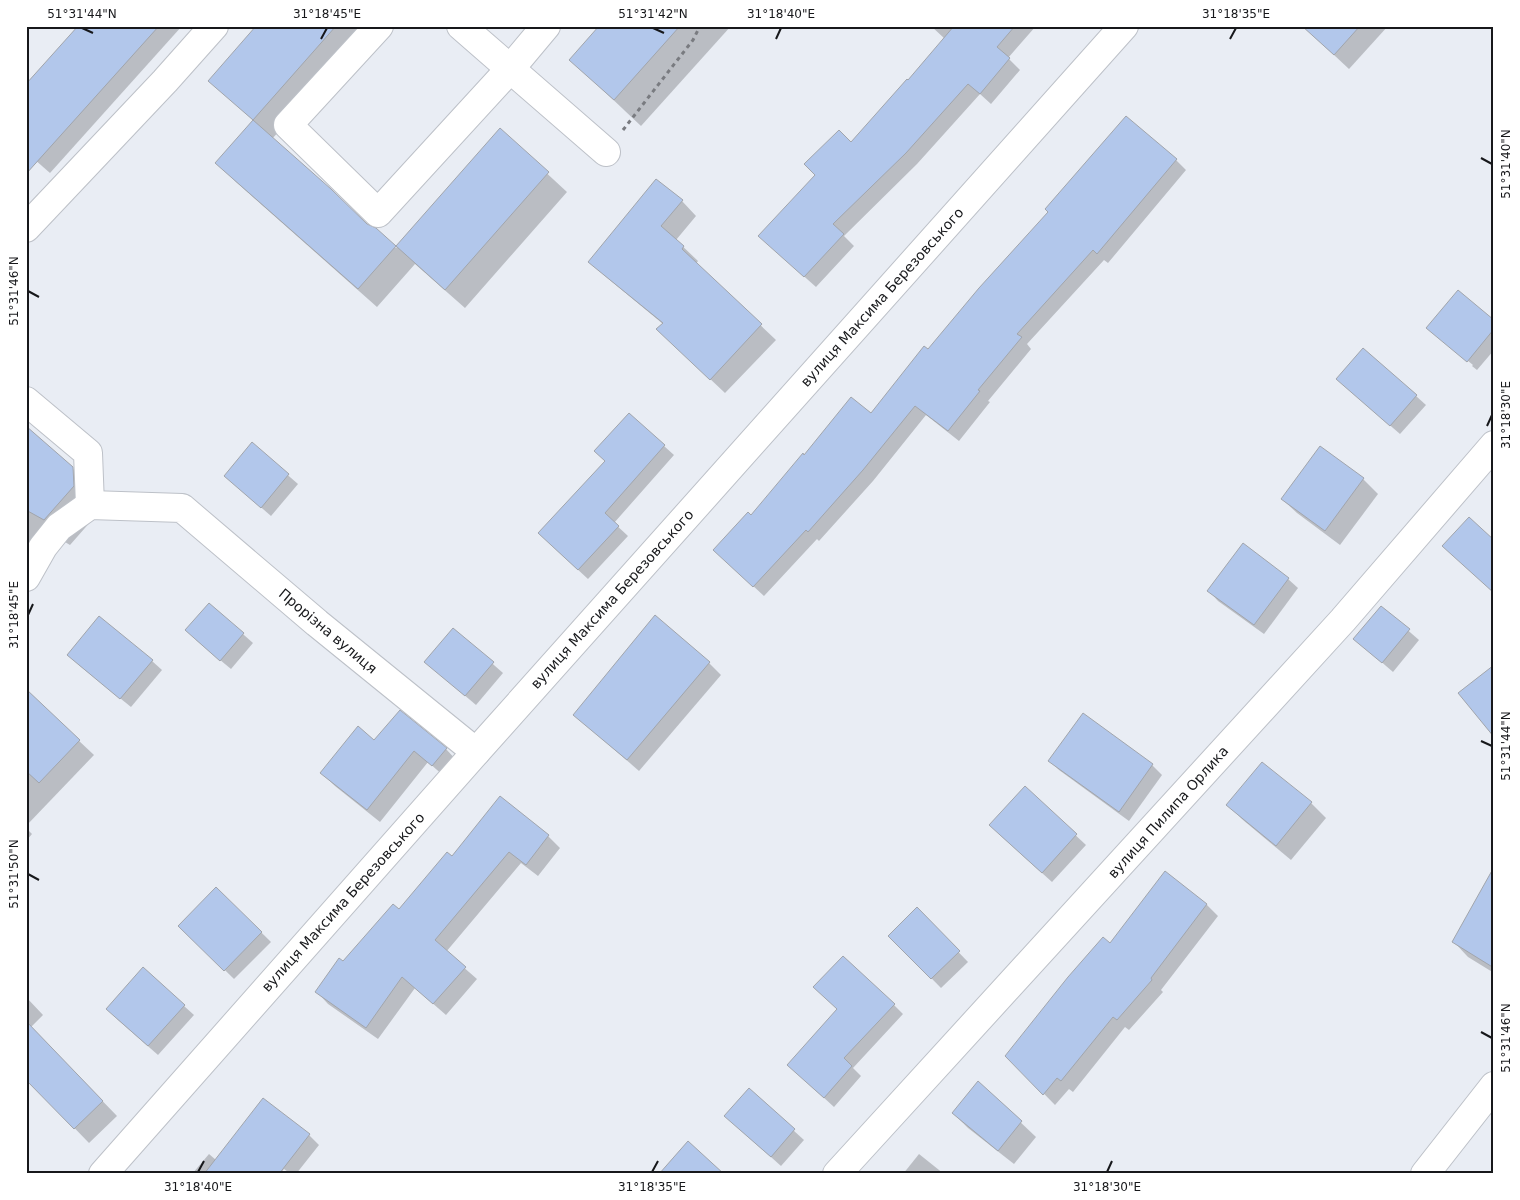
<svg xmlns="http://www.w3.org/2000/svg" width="1520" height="1200" viewBox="0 0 1520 1200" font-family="'DejaVu Sans',sans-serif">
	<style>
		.shadow { fill: #0003 }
		.building { fill: #b2c7eb; stroke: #a1a5ac }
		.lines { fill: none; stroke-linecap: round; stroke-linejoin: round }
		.minor-casing { stroke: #bdc1c8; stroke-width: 30 }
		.path { stroke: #797b80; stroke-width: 3; stroke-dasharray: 4 4; stroke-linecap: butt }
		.minor { stroke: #fff; stroke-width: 28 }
		.ticks { fill: none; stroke: #17181b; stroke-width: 2 }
		.labels { text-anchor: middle; stroke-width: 4; stroke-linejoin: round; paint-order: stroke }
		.street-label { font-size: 14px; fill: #17181b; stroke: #fff }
		.neatline { fill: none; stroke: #17181b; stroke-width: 2 }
		.ticks-label { font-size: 12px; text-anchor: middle; fill: #17181b }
	</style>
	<rect width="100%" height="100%" fill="#e9edf4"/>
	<g class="shadow">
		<polygon points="79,26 182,26 50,173 26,152"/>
		<polygon points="258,26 372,27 272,139 366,225 375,229 396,248 500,130 567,192 465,308 415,264 377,307 236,182 217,163 254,121 210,80"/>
		<polygon points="601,26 731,26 641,126 571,60"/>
		<polygon points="931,26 1036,26 1008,58 1020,70 991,104 980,94 917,164 844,236 854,246 816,287 771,247 851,144 908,82 945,39"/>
		<polygon points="1303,26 1388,26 1349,69"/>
		<polygon points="1176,160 1186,170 1108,263 1104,260 1027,344 1031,349 988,401 990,402 959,441 926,415 873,481 819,541 817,539 764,596 725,560 751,516 804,456 871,414 928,351"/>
		<polygon points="682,201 696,216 676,240 698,261 696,264 776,340 725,393 673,344 663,324 605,276 590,262"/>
		<polygon points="1494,321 1494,350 1477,370 1472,366 1473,365 1428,328"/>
		<polygon points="1347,388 1416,396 1426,405 1400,434"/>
		<polygon points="26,428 72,468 98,495 99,512 70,545 43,529 26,550"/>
		<polygon points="252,444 298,484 271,516 225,476"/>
		<polygon points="664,446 674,455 614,523 628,536 588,579 549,543"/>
		<polygon points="1320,447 1363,479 1378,494 1340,545 1297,513 1282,499"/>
		<polygon points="1288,579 1298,588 1264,634 1218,601 1209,591"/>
		<polygon points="209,604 253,643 231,669 196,640"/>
		<polygon points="1381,607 1419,640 1393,672 1355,639"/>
		<polygon points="453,629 503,673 476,705 436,671"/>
		<polygon points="152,661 162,670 131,707 79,665"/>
		<polygon points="709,663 721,675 639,771 575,715"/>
		<polygon points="26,691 94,755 26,826"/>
		<polygon points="1083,715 1152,765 1162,775 1129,821 1059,770 1050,761"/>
		<polygon points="375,741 446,749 458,762 445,777 428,762 380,822 335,786 322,773"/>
		<polygon points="1262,764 1311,803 1326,818 1291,860 1243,820 1228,805"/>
		<polygon points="1025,788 1086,845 1052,882 1000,835"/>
		<polygon points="500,798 548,836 560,848 538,876 521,863 446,952 477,979 446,1015 415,988 378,1039 328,1004 317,992 343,963 452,858"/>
		<polygon points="26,828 32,834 26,841"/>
		<polygon points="1165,873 1207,905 1218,916 1161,990 1163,992 1129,1030 1125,1027 1073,1092 1069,1089 1055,1105 1007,1056 1110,944"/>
		<polygon points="1494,878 1494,973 1468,957 1454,942"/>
		<polygon points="216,888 271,942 234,979 180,926"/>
		<polygon points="917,909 968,962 941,988 890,936"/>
		<polygon points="143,969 194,1015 158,1055 117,1019"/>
		<polygon points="26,997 43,1015 31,1027 117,1116 89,1143 26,1078"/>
		<polygon points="894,1005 903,1014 853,1068 861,1076 834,1107 798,1074"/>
		<polygon points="978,1082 1036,1137 1014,1164 968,1128 953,1113"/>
		<polygon points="749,1090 804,1140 781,1166 736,1126"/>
		<polygon points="263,1100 309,1135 319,1145 296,1174 291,1174 284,1169 280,1174 192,1174 209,1154 216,1160"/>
		<polygon points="919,1154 944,1174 903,1174"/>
	</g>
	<g class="building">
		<polygon points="78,26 159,26 26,174 26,84"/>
		<polygon points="256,26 336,26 253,120 208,81"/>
		<polygon points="599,26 680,26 614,100 569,60"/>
		<polygon points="954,26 1015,26 997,47 1010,58 980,94 968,84 906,153 833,224 844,234 804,277 758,236 815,175 804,164 839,130 851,142 907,79 908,80"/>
		<polygon points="1302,26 1360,26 1334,55"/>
		<polygon points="1126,116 1177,159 1097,254 1093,250 1017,334 1022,337 978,390 980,391 948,431 915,406 863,470 808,532 806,530 753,587 713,550 748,512 751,515 803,453 804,455 851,397 871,413 924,346 928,349 979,288 1048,212 1045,209"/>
		<polygon points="253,120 331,189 367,224 376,228 396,246 358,289 215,163"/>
		<polygon points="500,128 549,172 445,290 396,246"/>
		<polygon points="656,179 683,200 661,226 684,246 682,249 762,324 710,380 656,329 663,323 588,262"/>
		<polygon points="1458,290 1494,320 1494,329 1467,362 1426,328"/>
		<polygon points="1363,348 1417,395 1390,426 1336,379"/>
		<polygon points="629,413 665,445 605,513 619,526 578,570 538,533 605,461 594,451"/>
		<polygon points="26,426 73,467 74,486 44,520 26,510"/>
		<polygon points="252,442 289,474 261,508 224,476"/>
		<polygon points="1320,446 1364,478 1325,531 1281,499"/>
		<polygon points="1469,517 1494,540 1494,593 1442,546"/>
		<polygon points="1243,543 1289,578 1254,625 1207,591"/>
		<polygon points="209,603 244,633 220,661 185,630"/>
		<polygon points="1381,606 1410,629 1382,663 1353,639"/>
		<polygon points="655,615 710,662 627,760 573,715"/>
		<polygon points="99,616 153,660 120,699 67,655"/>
		<polygon points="453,628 494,662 465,696 424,662"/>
		<polygon points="1494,665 1494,737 1458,693"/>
		<polygon points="26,689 80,740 39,783 26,771"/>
		<polygon points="400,710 447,748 432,766 414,751 367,810 320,773 358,726 374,740"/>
		<polygon points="1083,713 1153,764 1119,812 1048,761"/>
		<polygon points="1262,762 1312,802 1276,846 1226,805"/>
		<polygon points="1025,786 1077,834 1042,873 989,825"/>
		<polygon points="500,796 549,835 526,865 509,852 435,940 466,967 433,1004 402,977 366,1028 315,992 339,958 343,961 393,904 399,909 447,852 452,856"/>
		<polygon points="1494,867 1494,968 1452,942"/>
		<polygon points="1165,871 1207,904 1151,978 1152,980 1117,1020 1113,1017 1061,1081 1057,1078 1043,1095 1005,1056 1068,977 1103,937 1110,943"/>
		<polygon points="216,887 262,932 224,971 178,926"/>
		<polygon points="917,907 960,951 931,979 888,936"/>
		<polygon points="843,956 895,1004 844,1058 852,1066 824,1098 787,1065 837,1009 813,987"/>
		<polygon points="143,967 185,1005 148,1046 106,1009"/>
		<polygon points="26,1021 103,1101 74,1129 26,1080"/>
		<polygon points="978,1081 1022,1121 998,1151 952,1113"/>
		<polygon points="749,1088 795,1129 771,1157 724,1116"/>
		<polygon points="263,1098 310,1134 279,1174 204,1174"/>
		<polygon points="688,1141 724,1174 659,1174"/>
	</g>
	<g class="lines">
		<defs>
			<g id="minor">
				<polyline points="379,26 288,125 378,213 510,69 546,26"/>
				<polyline points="461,26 606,152"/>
				<polyline points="26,228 165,81 214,26"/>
				<polyline points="26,401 88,453 90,505"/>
				<polyline points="26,577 43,547 59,527 90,505 182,508 317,623 476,752"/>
				<polyline points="103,1174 476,752 1124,26"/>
				<polyline points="837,1174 1343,620 1494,445"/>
				<polyline points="1425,1174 1494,1086"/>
			</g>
		</defs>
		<use href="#minor" class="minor-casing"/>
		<polyline class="path" points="623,130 693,40 700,26"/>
		<use href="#minor" class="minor"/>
	</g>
	<path class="ticks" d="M82,28L93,33M653,28L664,33M321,39L327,28M776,39L781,28M1230,39L1236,28M1481,158L1492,164M28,291L39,297M1487,426L1492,415M28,615L33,604M1481,741L1492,746M28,874L39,880M1481,1032L1492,1038M198,1172L204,1161M652,1172L658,1161M1107,1172L1112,1161"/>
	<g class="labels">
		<g class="street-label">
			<text transform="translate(882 297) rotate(-48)" y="5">вулиця Максима Березовського</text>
			<text transform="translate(612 599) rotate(-48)" y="5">вулиця Максима Березовського</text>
			<text transform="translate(328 631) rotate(40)" y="5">Прорізна вулиця</text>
			<text transform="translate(1168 812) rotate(-48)" y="5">вулиця Пилипа Орлика</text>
			<text transform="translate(343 902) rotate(-48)" y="5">вулиця Максима Березовського</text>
		</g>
	</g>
	<rect width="1520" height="1200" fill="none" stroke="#ffffff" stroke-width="55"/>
	<rect x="28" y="28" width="1464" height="1144" class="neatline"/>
	<g class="ticks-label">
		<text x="82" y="18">51°31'44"N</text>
		<text x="327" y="18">31°18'45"E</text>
		<text x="653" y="18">51°31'42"N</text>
		<text x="781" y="18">31°18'40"E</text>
		<text x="1236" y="18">31°18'35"E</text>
		<text transform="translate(1506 164) rotate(-90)" y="4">51°31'40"N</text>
		<text transform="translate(14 291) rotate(-90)" y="4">51°31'46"N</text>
		<text transform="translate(1506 415) rotate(-90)" y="4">31°18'30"E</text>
		<text transform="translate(14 615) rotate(-90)" y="4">31°18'45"E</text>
		<text transform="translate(1506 746) rotate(-90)" y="4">51°31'44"N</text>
		<text transform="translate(14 874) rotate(-90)" y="4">51°31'50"N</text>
		<text transform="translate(1506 1038) rotate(-90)" y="4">51°31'46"N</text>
		<text x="198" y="1191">31°18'40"E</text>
		<text x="652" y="1191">31°18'35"E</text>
		<text x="1107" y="1191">31°18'30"E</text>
	</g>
</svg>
